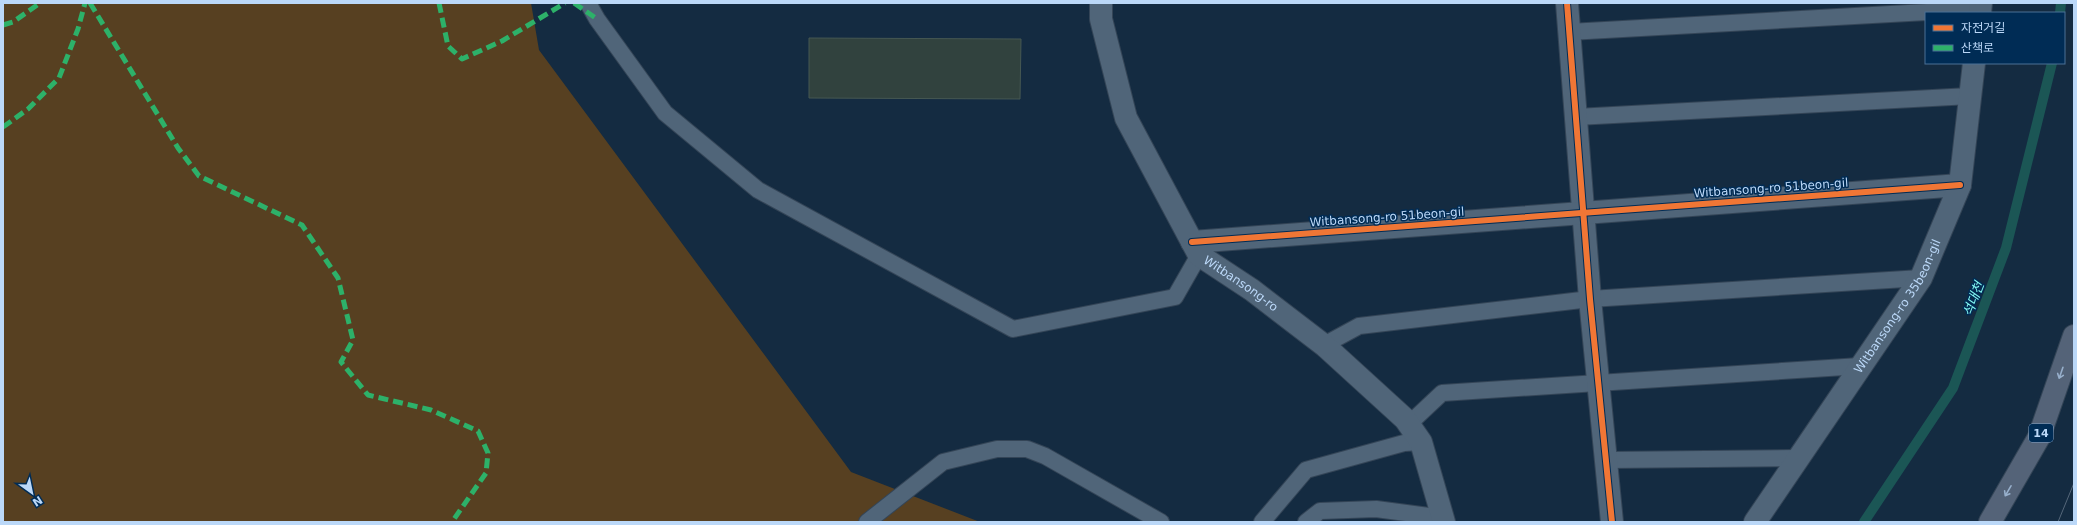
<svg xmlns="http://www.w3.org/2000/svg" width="2077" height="525" viewBox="0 0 2077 525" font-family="'DejaVu Sans','Noto Sans KR',sans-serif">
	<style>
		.green { fill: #574021 }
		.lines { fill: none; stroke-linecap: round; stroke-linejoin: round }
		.stream { stroke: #1b5655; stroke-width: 10 }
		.building { fill: #31423e; stroke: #465853 }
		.lane-casing { stroke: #344557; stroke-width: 18 }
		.street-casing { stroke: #344557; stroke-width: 24 }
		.secondary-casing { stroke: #344557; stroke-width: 24 }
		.primary-casing { stroke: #344557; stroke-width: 24 }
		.lane { stroke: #506579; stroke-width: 16 }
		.street { stroke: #506579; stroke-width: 22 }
		.secondary { stroke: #506579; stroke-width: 22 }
		.primary { stroke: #546378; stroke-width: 22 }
		.tram { stroke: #55677a; stroke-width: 1 }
		.quiet { stroke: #2db169; stroke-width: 5; stroke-dasharray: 10 5; stroke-linecap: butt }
		.cycleway-casing { stroke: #002c55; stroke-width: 8 }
		.cycleway { stroke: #f07635; stroke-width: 6 }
		.oneway { stroke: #97afcb }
		.labels { text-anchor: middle; stroke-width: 3; stroke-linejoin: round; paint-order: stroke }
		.shield { fill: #002c55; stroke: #83a4c7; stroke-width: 1 }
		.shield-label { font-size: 11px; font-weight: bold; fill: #bbd8f8 }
		.street-label { font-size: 12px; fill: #bbd8f8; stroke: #002c55 }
		.water-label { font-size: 13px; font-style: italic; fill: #86fbf4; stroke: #002c55 }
	</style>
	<rect width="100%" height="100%" fill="#142b41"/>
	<polygon class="green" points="3,3 531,3 539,50 851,472 980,522 3,522"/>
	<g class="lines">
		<g class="stream">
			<polyline points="2060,13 2061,3"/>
			<polyline points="1864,522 1953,388 2006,248 2052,63"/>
		</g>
	</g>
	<polygon class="building" points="809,38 1021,39 1020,99 809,98"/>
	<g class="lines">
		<defs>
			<g id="lane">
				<polyline points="588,3 597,19 665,113 758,190 1013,329 1175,297 1199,255"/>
				<polyline points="1569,32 1981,9"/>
				<polyline points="1576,117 1970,96"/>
				<polyline points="1324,345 1359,326 1590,299 1921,278"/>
				<polyline points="1409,424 1442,393 1860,366"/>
				<polyline points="1606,460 1798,458"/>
				<polyline points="867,522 943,462 997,449 1027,449 1045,456 1161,522"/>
				<polyline points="1262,522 1306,470 1404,443 1421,442"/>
				<polyline points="1306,522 1320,511 1376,509 1444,518"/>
			</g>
			<g id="street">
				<polyline points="1567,3 1590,299 1612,522"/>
				<polyline points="1980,13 1981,3"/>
				<polyline points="1192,242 1960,185"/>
				<path id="s1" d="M1755,522L1921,278L1960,185L1974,63"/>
			</g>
			<g id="secondary">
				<path id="s2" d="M1101,3V19L1126,118L1199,255L1252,290L1325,346L1405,419L1421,442L1444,522"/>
			</g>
			<polyline id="primary" points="1990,522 2039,437 2074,336"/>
		</defs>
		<use href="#lane" class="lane-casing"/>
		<use href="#street" class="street-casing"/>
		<use href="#secondary" class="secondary-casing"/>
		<use href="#primary" class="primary-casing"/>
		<use href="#lane" class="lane"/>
		<use href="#street" class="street"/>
		<use href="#secondary" class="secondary"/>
		<use href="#primary" class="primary"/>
		<polyline class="tram" points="2058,522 2074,483"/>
		<g class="quiet">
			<polyline points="90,3 178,148 199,176 302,225 338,278 353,340 341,362 368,395 431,410 478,431 488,453 486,473 452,522"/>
			<polyline points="439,3 448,46 462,59 502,41 565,3"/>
			<polyline points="574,3 597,19"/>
			<polyline points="3,25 13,22 40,3"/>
			<polyline points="3,127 28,109 59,78 78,29 85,3"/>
		</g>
		<defs>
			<g id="cycleway">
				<polyline points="1567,3 1590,299 1612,522"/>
				<polyline points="1192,242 1960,185"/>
			</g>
		</defs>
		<use href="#cycleway" class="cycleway-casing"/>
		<use href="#cycleway" class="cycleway"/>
	</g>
	<defs><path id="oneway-shaft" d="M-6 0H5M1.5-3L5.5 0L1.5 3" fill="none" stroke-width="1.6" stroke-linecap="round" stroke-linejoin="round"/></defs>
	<g class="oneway">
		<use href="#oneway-shaft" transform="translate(2061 373) rotate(109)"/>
		<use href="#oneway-shaft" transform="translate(2008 491) rotate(120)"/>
	</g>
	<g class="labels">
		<rect class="shield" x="2029" y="424" width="24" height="18" rx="3"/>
		<g class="shield-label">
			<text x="2041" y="437">14</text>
		</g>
		<g class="street-label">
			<text transform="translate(1771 188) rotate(-4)" y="4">Witbansong-ro 51beon-gil</text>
			<text transform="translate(1387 217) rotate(-4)" y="4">Witbansong-ro 51beon-gil</text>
			<text dy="4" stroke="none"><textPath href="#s2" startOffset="324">Witbansong-ro</textPath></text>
			<text dy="4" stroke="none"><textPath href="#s1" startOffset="259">Witbansong-ro 35beon-gil</textPath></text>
		</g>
		<g class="water-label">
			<text transform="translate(1973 299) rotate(-69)" y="5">석대천</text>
		</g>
	</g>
	<rect width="2077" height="525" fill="none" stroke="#bbd8f8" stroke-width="8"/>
	<rect x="1925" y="12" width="140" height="52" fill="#002c55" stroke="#4b7196"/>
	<rect x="1933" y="25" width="20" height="6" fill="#f07635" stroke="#4b7196"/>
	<text x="1961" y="32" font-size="12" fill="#bbd8f8">자전거길</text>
	<rect x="1933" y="45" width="20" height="6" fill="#2db169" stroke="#4b7196"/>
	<text x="1961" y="52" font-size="12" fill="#bbd8f8">산책로</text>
	<g transform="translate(32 493) rotate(147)" stroke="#002c55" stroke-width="3" paint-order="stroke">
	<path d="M0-3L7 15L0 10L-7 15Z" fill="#bbd8f8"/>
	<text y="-6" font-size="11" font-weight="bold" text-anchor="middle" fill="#bbd8f8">N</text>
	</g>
</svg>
